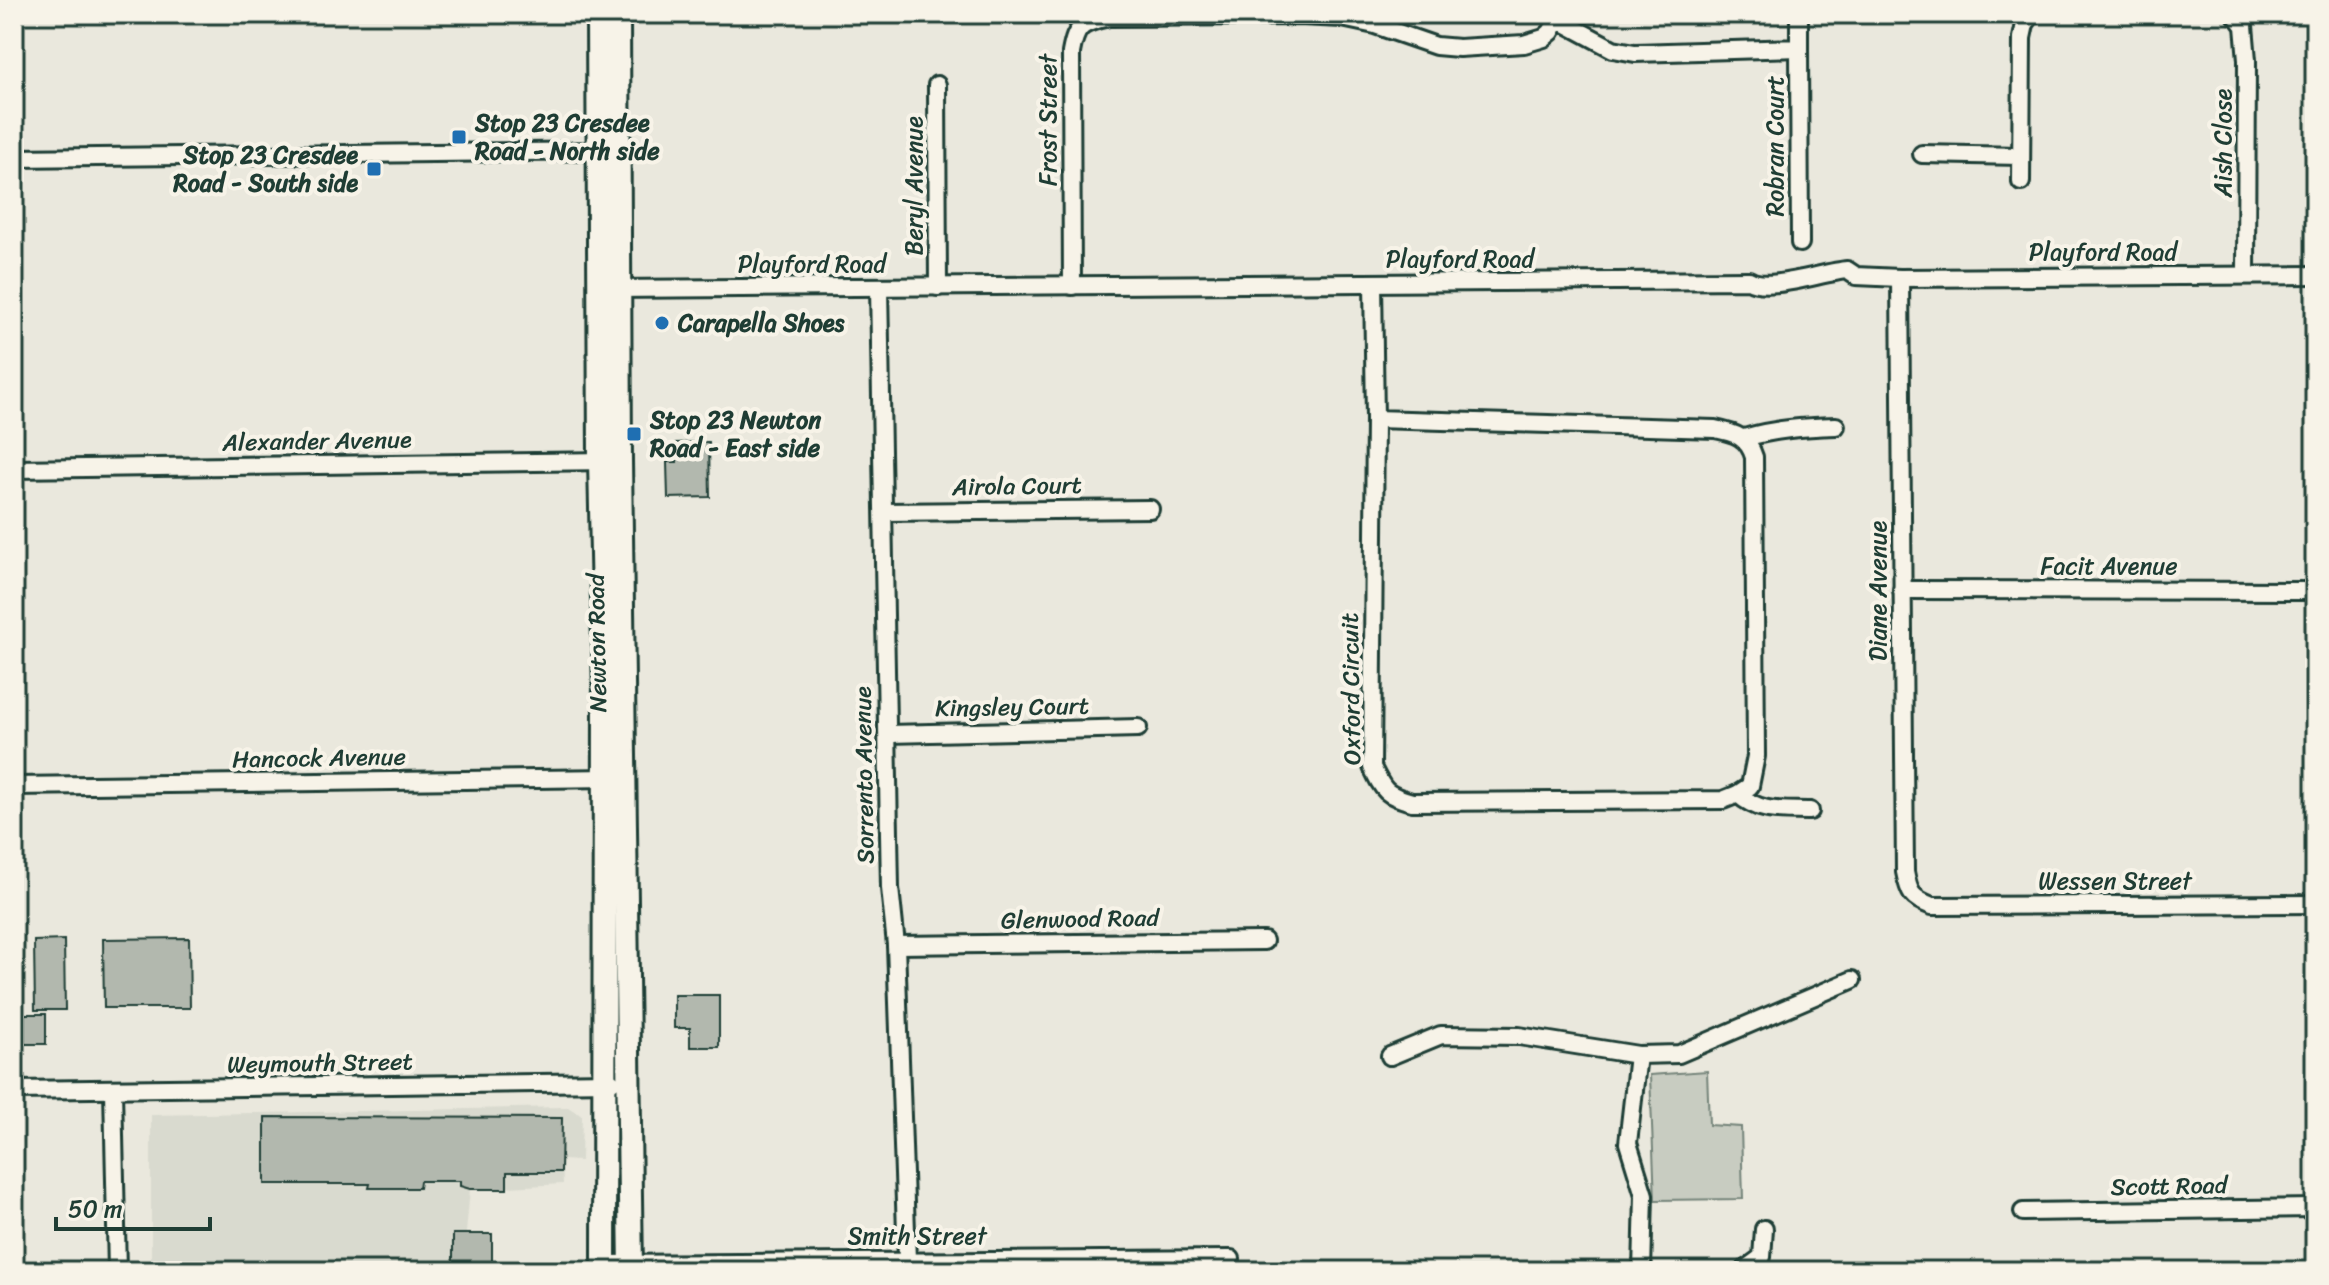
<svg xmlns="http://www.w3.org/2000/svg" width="2329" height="1285" viewBox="0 0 2329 1285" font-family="Sriracha,sans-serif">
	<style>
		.built { fill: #d9dacf }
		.green { fill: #c8ccc1; stroke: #74847a; stroke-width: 2 }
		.building { fill: #b2b8ae; stroke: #1f3d34; stroke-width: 2 }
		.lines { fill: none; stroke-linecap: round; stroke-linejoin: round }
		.street-casing { stroke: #1f3d34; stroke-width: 22 }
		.secondary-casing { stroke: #1f3d34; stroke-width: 28 }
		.street { stroke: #f7f3e8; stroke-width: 16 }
		.secondary { stroke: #f7f3e8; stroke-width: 22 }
		.poi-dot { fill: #1f6fb2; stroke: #f7f3e8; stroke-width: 3 }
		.labels { text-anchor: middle; stroke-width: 8; stroke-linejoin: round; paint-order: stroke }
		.street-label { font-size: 24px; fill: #1f3d34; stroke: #f7f3e8 }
		.poi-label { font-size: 24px; font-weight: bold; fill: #1f3d34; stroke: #f7f3e8; text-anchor: start }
	</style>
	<rect width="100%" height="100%" fill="#eae8dd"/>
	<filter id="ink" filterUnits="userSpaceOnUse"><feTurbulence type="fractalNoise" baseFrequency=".0125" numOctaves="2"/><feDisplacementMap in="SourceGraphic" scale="16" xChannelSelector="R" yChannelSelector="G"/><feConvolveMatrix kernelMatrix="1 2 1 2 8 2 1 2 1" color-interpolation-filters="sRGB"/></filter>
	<g filter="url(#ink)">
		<polygon class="built" points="568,1107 582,1116 581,1161 562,1160 563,1184 470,1189 466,1233 492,1234 492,1271 151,1271 151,1115"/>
		<polygon class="green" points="1707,1071 1709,1125 1741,1127 1743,1199 1655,1200 1650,1075"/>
		<g class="building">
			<polygon points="709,442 710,497 668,498 667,462 677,462 676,443"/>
			<polygon points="189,938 190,1008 104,1008 103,939"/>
			<polygon points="64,940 65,1010 35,1010 34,941"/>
			<polygon points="674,995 719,995 719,1047 690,1047 690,1028 674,1028"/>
			<rect x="14" y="1014" width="32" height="30"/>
			<polygon points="265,1117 562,1118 561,1172 507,1172 507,1189 470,1189 460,1186 460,1181 420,1181 419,1188 369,1188 370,1184 265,1184"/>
			<rect x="453" y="1234" width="39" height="37"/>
		</g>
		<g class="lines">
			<defs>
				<g id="street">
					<polyline points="2235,14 2244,26 2247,60 2246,275"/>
					<polyline points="1559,20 1613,49 1635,53 1799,48 1799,14"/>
					<polyline points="1799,48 1800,243"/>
					<polyline points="937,85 938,287"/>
					<polyline points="1922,154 2021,156"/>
					<polyline points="14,158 609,151"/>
					<polyline points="2021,182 2022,38 2025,24 2032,14"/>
					<path d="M1900,278L1905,872C1909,893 1911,898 1932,906L2315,904"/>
					<path d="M1373,283L1375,419L1372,767C1384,792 1386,795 1412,802L1723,800L1738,794L1750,786L1756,756L1754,457C1748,437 1735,433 1715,429L1375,419"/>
					<path d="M1072,286L1071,53C1076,25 1082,23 1109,17L1299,16L1342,18L1375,25L1436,46L1459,48L1524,44L1544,38L1551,32L1561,14"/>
					<polyline points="879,288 890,888 896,945 907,1260"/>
					<path d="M610,289L1749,280C1767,292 1823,272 1847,270L1856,276L1900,278L2315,275"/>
					<path d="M1744,438C1775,429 1804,427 1836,426"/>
					<polyline points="14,469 608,461"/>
					<polyline points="884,512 1150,509"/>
					<polyline points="1902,590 2315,591"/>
					<polyline points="888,734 1138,728"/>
					<polyline points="14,786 612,778"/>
					<path d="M1738,794C1760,814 1782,810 1810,811"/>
					<polyline points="896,945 1264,941"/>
					<polyline points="1638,1055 1628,1143 1644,1195 1642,1271"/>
					<polyline points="1390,1056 1441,1035 1519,1036 1638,1055 1679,1054 1852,980"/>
					<polyline points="14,1090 612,1082"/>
					<polyline points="113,1090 117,1271"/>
					<polyline points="2023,1212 2315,1208"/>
					<polyline points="604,1264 1231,1259"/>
					<polyline points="1743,1271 1762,1257 1764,1229"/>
				</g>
				<g id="secondary">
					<polyline points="598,14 600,461 605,695 604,1271"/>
					<polyline points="618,14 620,461 631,1271"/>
				</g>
			</defs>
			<use href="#street" class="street-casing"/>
			<use href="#secondary" class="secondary-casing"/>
			<use href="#street" class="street"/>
			<use href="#secondary" class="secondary"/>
		</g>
	</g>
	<g class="poi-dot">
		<rect x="451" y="129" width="16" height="16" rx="4"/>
		<rect x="366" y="161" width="16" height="16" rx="4"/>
		<circle cx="662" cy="323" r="8"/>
		<rect x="626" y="426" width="16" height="16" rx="4"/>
	</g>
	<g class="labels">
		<g class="street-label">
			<text transform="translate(1048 120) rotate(-90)" y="8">Frost Street</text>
			<text transform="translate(2223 143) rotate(-90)" y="8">Aish Close</text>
			<text transform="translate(1775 146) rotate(-90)" y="8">Robran Court</text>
			<text transform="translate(914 186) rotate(-90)" y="8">Beryl Avenue</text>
			<text x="2103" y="260">Playford Road</text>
			<text x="1460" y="267">Playford Road</text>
			<text x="812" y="272">Playford Road</text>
			<text transform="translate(317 441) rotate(-1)" y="8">Alexander Avenue</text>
			<text transform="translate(1017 486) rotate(-1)" y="8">Airola Court</text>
			<text x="2109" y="574">Facit Avenue</text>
			<text transform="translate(1878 591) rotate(-90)" y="8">Diane Avenue</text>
			<text transform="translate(597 643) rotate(-91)" y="8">Newton Road</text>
			<text transform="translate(1351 689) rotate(-91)" y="8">Oxford Circuit</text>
			<text transform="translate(1012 707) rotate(-1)" y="8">Kingsley Court</text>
			<text transform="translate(319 758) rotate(-1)" y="8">Hancock Avenue</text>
			<text transform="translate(864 775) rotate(-91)" y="8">Sorrento Avenue</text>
			<text x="2115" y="889">Wessen Street</text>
			<text transform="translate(1080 919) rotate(-1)" y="8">Glenwood Road</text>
			<text transform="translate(320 1063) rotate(-1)" y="8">Weymouth Street</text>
			<text transform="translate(2169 1186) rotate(-1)" y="8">Scott Road</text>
			<text x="917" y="1244">Smith Street</text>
		</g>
		<g class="poi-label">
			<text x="475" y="131">Stop 23 Cresdee<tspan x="475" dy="28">Road - North side</tspan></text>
			<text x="358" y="163" text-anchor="end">Stop 23 Cresdee<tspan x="358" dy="28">Road - South side</tspan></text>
			<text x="678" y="331">Carapella Shoes</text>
			<text x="650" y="428">Stop 23 Newton<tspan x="650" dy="28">Road - East side</tspan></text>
		</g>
	</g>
	<rect width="2329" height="1285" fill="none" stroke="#f7f3e8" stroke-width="48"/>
	<rect x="24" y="24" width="2281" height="1237" fill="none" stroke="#1f3d34" stroke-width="3" filter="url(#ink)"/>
	<path d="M56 1217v12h154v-12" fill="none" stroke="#1f3d34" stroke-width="4"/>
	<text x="68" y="1217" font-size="24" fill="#1f3d34" stroke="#f7f3e8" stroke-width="6" paint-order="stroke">50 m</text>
</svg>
